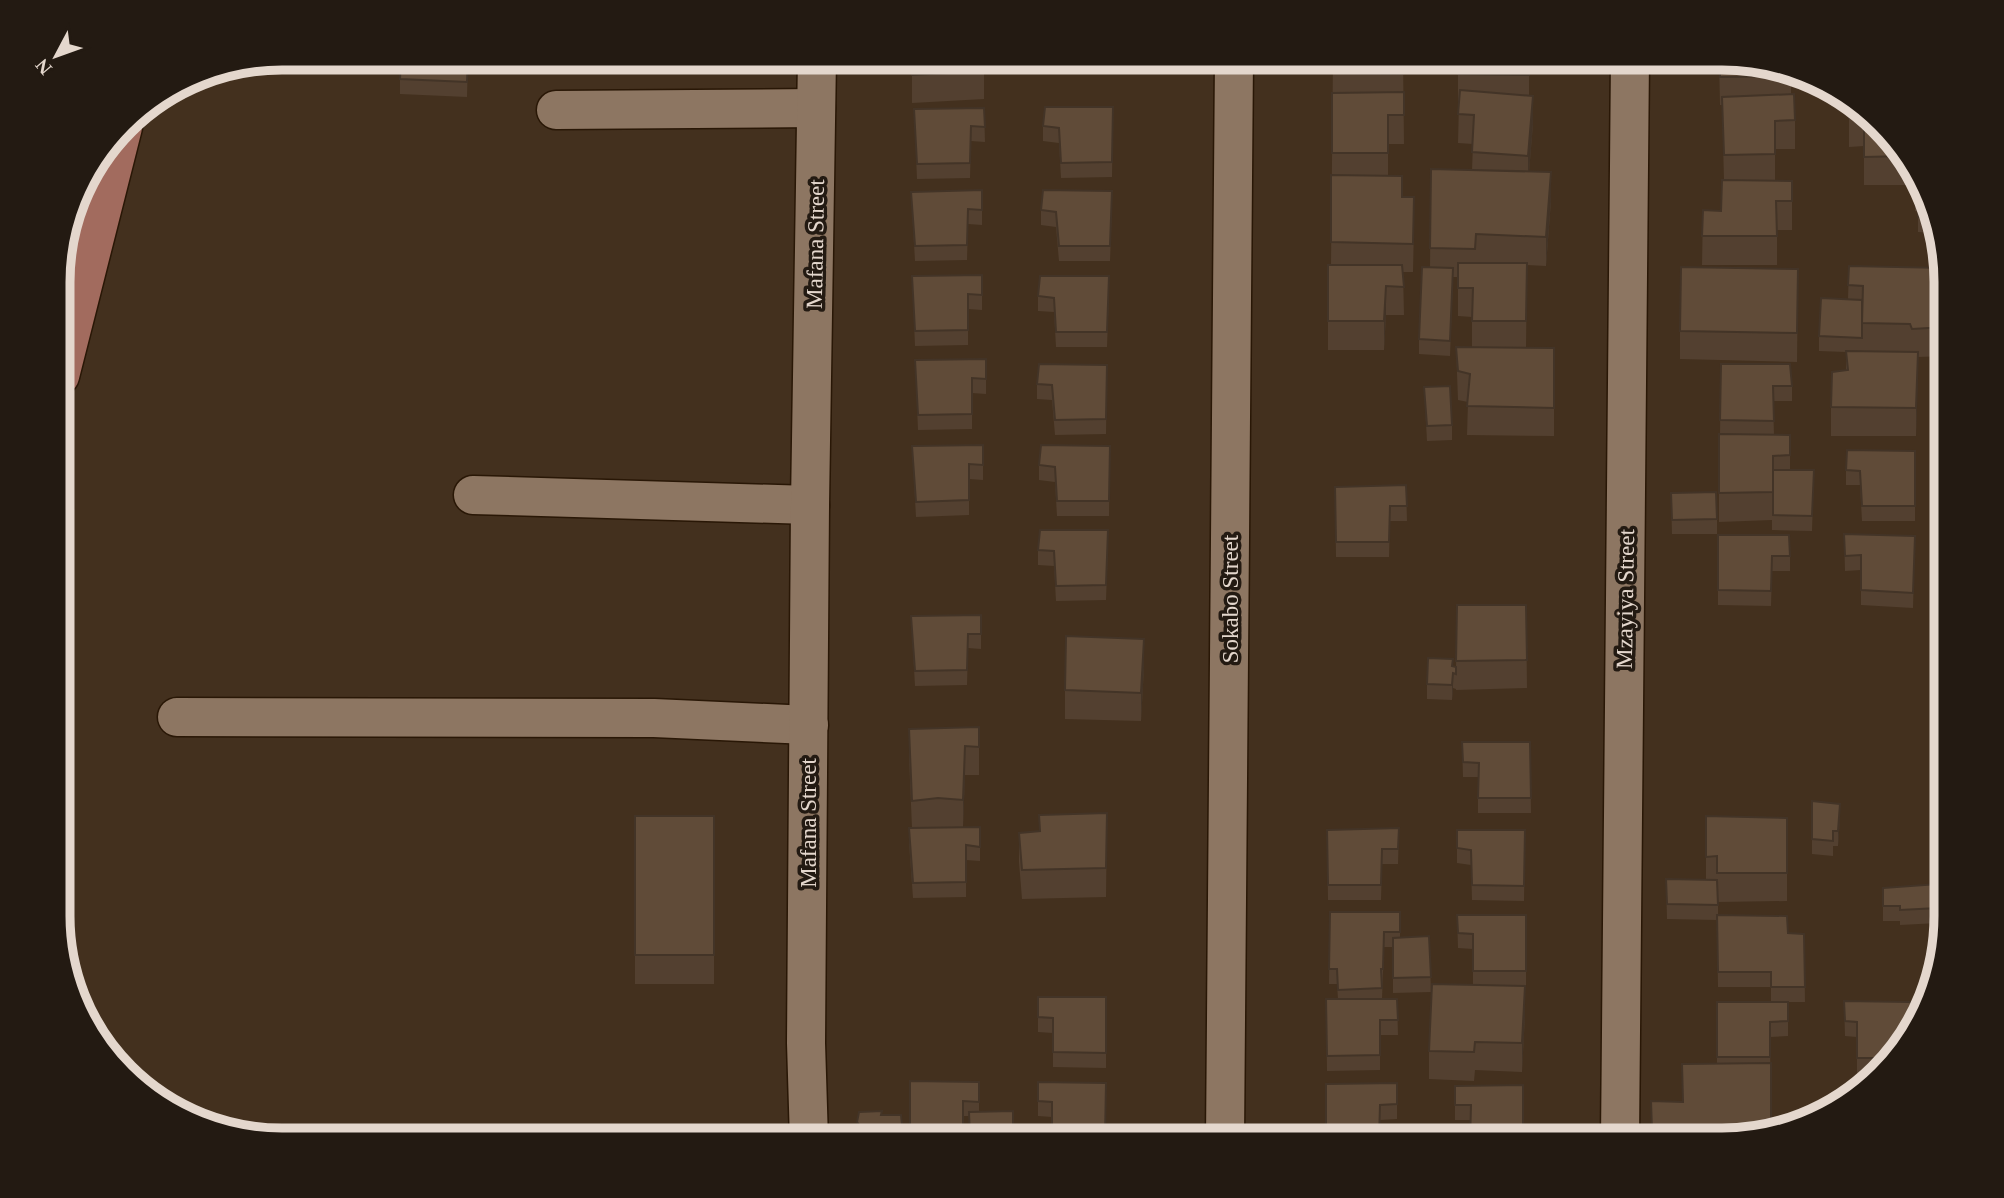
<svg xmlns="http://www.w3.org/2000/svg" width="2004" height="1198" viewBox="0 0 2004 1198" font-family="Georgia,serif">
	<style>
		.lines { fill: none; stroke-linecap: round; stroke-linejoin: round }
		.minor-casing { stroke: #291706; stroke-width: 41 }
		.secondary-casing { stroke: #291706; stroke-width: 41 }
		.minor { stroke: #8d7662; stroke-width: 38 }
		.secondary { stroke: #a26b5e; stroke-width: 38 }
		.wall { fill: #534030 }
		.shaded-wall { fill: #433427 }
		.building { fill: #604b38; stroke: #433427; stroke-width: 2 }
		.labels { text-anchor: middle; stroke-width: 7; stroke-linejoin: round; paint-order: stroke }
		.street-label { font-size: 23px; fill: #e4d7cd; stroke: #231a12 }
		.rim { fill: none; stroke: #e4d7cd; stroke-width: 9 }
	</style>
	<rect width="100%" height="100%" fill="#43301e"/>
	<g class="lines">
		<defs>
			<g id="minor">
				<polyline points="556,110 816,108"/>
				<polyline points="473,495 810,505"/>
				<polyline points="177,717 654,718 809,725"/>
				<polyline points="809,1140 806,1043 810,505 817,58"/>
				<polyline points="1225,1140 1234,58"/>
				<polyline points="1620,1140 1630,58"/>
			</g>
			<polyline id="secondary" points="60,376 123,127"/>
		</defs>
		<use href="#minor" class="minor-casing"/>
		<use href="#secondary" class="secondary-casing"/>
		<use href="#minor" class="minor"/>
		<use href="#secondary" class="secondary"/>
	</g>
	<g class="wall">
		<polygon points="416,58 468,58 467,97 400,94 400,79 416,59"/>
		<polygon points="1333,58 1403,58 1404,144 1388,144 1388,176 1402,197 1414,226 1413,272 1403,272 1404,315 1386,315 1384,350 1328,350 1328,265 1331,265"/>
		<polygon points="1458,58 1529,58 1529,95 1533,124 1529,172 1551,201 1546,266 1527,265 1526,348 1554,348 1554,436 1467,435 1468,402 1458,400 1456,347 1472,347 1472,317 1458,316 1458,277 1453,277 1450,356 1419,354 1419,339 1430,268 1431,169 1472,170 1473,144 1458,143 1459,102 1458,102"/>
		<polygon points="1719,58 1791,76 1791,94 1795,120 1795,149 1775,149 1775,181 1792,181 1792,230 1777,230 1777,265 1702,265 1703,210 1721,211 1724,180 1722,105 1720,105"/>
		<polygon points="984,71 984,99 912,103 912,75"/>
		<polygon points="1846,99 1909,158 1918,185 1864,185 1864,146 1849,147 1849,105 1847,105"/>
		<polygon points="1113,107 1112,177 1061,178 1059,143 1043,141 1043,126"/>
		<polygon points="984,108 985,142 971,141 970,178 917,179 914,109"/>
		<polygon points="1918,185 1934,233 1918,232 1918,212 1915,211 1915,196"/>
		<polygon points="982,190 982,225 968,224 967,260 915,261 911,192"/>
		<polygon points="1112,206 1110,261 1059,261 1056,227 1041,225 1041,210"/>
		<polygon points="1849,266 1946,268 1946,356 1918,357 1916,436 1831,436 1831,407 1846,370 1846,352 1819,351 1819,336 1848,299"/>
		<polygon points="1798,269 1797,362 1680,359 1680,331"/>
		<polygon points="982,275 982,310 968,309 968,345 915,346 912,276"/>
		<polygon points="1109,291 1107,347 1056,347 1054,312 1038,311 1038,296"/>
		<polygon points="986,359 986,394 972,393 972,429 918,430 915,360"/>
		<polygon points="1721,364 1792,386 1792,401 1773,401 1774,435 1790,435 1790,470 1814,470 1812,531 1772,530 1772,520 1719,522 1719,434 1720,434"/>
		<polygon points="1107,365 1106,434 1055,435 1052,400 1037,399 1037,384"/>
		<polygon points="1424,387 1452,425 1452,440 1427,441"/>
		<polygon points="983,445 983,480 969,479 969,515 916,517 912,446"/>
		<polygon points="1110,446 1109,516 1057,516 1055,482 1039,480 1039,465"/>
		<polygon points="1915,451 1915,521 1862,521 1860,485 1846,485 1846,470"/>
		<polygon points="1406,485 1407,521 1390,521 1389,557 1336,557 1335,487"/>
		<polygon points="1671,493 1717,519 1717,534 1672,534"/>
		<polygon points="1844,534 1915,536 1913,608 1861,605 1861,570 1845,571"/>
		<polygon points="1718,535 1790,556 1790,571 1772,571 1771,606 1718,605"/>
		<polygon points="1108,545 1106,600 1056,601 1054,566 1038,565 1038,550"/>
		<polygon points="1457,605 1526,605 1527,688 1456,690 1456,689 1453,688 1452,700 1427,699 1427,684 1456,667"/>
		<polygon points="981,615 981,649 968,648 967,685 915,686 911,616"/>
		<polygon points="1144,667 1141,721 1065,719 1065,690"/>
		<polygon points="979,727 979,775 965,775 963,827 980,827 980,861 966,860 966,897 913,898 909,843 909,828 912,828 909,757 909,729"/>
		<polygon points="1462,742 1530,742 1531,813 1478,813 1478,777 1463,777"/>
		<polygon points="1812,801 1840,819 1838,846 1833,846 1833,856 1812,854"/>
		<polygon points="1107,813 1106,897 1022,899 1019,862 1019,833 1039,831 1039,815"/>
		<rect x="635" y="816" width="79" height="168"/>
		<polygon points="1706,816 1787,818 1787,901 1718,902 1718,915 1788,933 1804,934 1805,1002 1785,1002 1788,1002 1788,1036 1770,1037 1771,1129 1737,1140 1651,1140 1651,1101 1682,1102 1717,1064 1717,1002 1771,1002 1771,987 1718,987 1717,920 1667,919 1666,879 1706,880"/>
		<polygon points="1399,828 1398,864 1382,864 1381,900 1328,900 1327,830"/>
		<polygon points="1457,830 1525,830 1524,901 1472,900 1471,865 1457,863"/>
		<polygon points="1938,884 1938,923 1900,925 1900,921 1883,921 1883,888"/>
		<polygon points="1330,912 1400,912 1400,937 1429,936 1431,992 1393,993 1393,947 1384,947 1382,999 1397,999 1398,1035 1380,1035 1380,1070 1327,1071 1326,999 1338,999 1337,984 1329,984"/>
		<polygon points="1457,915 1526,915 1526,986 1497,986 1525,1015 1522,1072 1475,1070 1474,1081 1429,1079 1429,1051 1473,985 1473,949 1458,948"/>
		<polygon points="1038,997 1106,997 1106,1068 1053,1067 1053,1033 1038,1032"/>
		<polygon points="1844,1001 1912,1033 1872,1073 1857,1073 1857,1037 1845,1036"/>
		<polygon points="910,1081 979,1082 979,1112 969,1116 963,1116 963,1140 910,1140"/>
		<polygon points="1038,1082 1106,1083 1105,1140 1052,1140 1052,1117 1038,1116"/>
		<polygon points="1397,1083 1397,1119 1380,1120 1326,1140"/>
		<polygon points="1523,1085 1470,1120 1455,1120 1455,1086"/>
		<polygon points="882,1115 902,1125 905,1140 859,1140 857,1137 857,1122"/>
	</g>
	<g class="shaded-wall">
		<polygon points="1533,96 1533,124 1528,185 1528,156"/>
		<polygon points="1551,172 1551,201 1546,266 1546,237"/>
		<polygon points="1386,286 1386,315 1384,350 1384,321"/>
		<polygon points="1918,352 1918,381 1916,436 1916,408"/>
		<polygon points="1144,639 1144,667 1141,721 1141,693"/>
		<polygon points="1453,673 1453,688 1452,700 1452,685"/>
		<polygon points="965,746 965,775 963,828 963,800"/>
		<polygon points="1840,804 1840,819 1838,846 1838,831"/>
		<polygon points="1525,986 1525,1015 1522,1072 1522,1043"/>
	</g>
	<g class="building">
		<polygon points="401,58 416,59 416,58 468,58 467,82 400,79"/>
		<polygon points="913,58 983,58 984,71 912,75"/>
		<polygon points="1333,58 1403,58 1403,74 1333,73"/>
		<polygon points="1458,58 1529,58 1529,75 1458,74"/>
		<polygon points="1720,58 1723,58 1791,76 1720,77"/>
		<polygon points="1460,90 1533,96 1528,156 1472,152 1474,115 1458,114"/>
		<polygon points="1404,92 1404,115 1388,115 1388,153 1332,153 1332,93"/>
		<polygon points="1794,94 1795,120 1775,121 1775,154 1724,155 1722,97"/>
		<polygon points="1849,101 1907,156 1864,157 1864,118 1849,118"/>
		<polygon points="1045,107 1113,107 1112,162 1061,163 1059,128 1043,126"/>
		<polygon points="984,108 985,127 971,126 970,163 917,164 914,109"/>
		<polygon points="1431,169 1551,172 1546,237 1476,234 1475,249 1430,248"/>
		<polygon points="1331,175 1402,176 1402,197 1414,197 1413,244 1331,242"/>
		<polygon points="1722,180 1792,181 1792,201 1776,201 1777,236 1702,236 1703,210 1721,211"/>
		<polygon points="1916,185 1918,185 1929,218 1918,217 1919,197 1915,196"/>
		<polygon points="982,190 982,210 968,209 967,245 915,246 911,192"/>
		<polygon points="1043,190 1112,191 1110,246 1059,246 1056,212 1041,210"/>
		<polygon points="1458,263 1527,263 1526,321 1472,321 1473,288 1458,288"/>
		<polygon points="1328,265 1402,265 1404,287 1386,286 1384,321 1328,321"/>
		<polygon points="1849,266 1946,268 1946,327 1912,329 1910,324 1862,323 1863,286 1848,285"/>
		<polygon points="1422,267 1453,268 1450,341 1419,339"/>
		<polygon points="1681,267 1798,269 1797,333 1680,331"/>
		<polygon points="982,275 982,295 968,294 968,330 915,331 912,276"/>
		<polygon points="1040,276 1109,276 1107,332 1056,332 1054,298 1038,296"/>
		<polygon points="1821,298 1862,300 1862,338 1819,336"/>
		<polygon points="1456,347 1554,348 1554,408 1467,406 1470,374 1458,371"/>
		<polygon points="1846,351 1918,352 1916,408 1831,407 1832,372 1848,370"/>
		<polygon points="986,359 986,379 972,378 972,414 918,415 915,360"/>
		<polygon points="1039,364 1107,365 1106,419 1055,420 1052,385 1037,384"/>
		<polygon points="1721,364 1790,364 1792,386 1773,386 1774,421 1720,420"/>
		<polygon points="1450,386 1452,425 1427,426 1424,387"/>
		<polygon points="1719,434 1790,435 1790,455 1773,456 1773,492 1719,493"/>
		<polygon points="983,445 983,465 969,464 969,500 916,502 912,446"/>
		<polygon points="1041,445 1110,446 1109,501 1057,501 1055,467 1039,465"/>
		<polygon points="1847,450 1915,451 1915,506 1862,506 1860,471 1846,470"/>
		<polygon points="1773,470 1814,470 1812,516 1773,515"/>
		<polygon points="1406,485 1407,506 1390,506 1389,542 1336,542 1335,487"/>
		<polygon points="1716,492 1717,519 1672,520 1671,493"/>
		<polygon points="1040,530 1108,530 1106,585 1056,586 1054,551 1038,550"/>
		<polygon points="1844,534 1915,536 1913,593 1861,590 1861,555 1845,556"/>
		<polygon points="1718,535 1789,535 1790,556 1772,556 1771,591 1718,590"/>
		<polygon points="1457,605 1526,605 1527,660 1456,661"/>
		<polygon points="981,615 981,634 968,634 967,670 915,671 911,616"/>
		<polygon points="1066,636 1144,639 1141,693 1065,690"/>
		<polygon points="1428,658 1453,659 1452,666 1456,667 1456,674 1453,673 1452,685 1427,684"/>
		<polygon points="979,727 979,747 965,746 963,800 938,798 912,801 909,729"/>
		<polygon points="1462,742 1530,742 1531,798 1478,798 1479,763 1463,762"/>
		<polygon points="1812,801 1840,804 1838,831 1833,831 1833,841 1812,839"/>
		<polygon points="1107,813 1106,868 1022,870 1019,833 1040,831 1039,815"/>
		<rect x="635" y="816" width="79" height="139"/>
		<polygon points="1706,816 1787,818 1787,873 1717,873 1717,856 1706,857"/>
		<polygon points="980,827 980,847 966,845 966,882 913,883 909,828"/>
		<polygon points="1399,828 1398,849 1382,849 1381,885 1328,885 1327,830"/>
		<polygon points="1457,830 1525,830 1524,886 1472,885 1471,850 1457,848"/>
		<polygon points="1666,879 1717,880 1718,905 1667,904"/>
		<polygon points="1938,884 1938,908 1900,910 1900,906 1883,906 1883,888"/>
		<polygon points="1330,912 1400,912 1400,932 1384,932 1383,969 1381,969 1382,988 1338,990 1337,969 1329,969"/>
		<polygon points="1457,915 1526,915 1526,971 1473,971 1473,934 1458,933"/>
		<polygon points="1717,915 1787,916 1788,933 1804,934 1805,987 1771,987 1771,972 1718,972"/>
		<polygon points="1429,936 1431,977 1393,978 1393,938"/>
		<polygon points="1432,984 1525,986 1522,1043 1475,1042 1474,1052 1429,1051"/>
		<polygon points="1038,997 1106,997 1106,1053 1053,1052 1053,1018 1038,1017"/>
		<polygon points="1326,999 1397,999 1398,1020 1380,1020 1380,1055 1327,1056"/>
		<polygon points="1844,1001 1911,1002 1912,1033 1887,1058 1857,1058 1857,1022 1845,1021"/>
		<polygon points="1717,1002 1788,1002 1788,1021 1770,1022 1770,1057 1717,1057"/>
		<polygon points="1771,1063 1771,1124 1747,1124 1748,1131 1652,1131 1651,1101 1683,1102 1682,1064"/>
		<polygon points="910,1081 979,1082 979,1102 963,1101 963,1138 910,1139"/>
		<polygon points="1038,1082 1106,1083 1105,1138 1052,1138 1052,1102 1038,1101"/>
		<polygon points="1397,1083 1397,1104 1380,1105 1379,1140 1326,1140 1326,1084"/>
		<polygon points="1523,1085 1523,1140 1470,1140 1471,1105 1455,1105 1455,1086"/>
		<polygon points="1844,1086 1858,1086 1843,1101"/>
		<polygon points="882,1111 881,1115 901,1115 902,1125 905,1126 904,1140 860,1140 860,1126 857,1122 859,1112"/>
		<polygon points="1013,1111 1013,1140 970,1140 969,1112"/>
	</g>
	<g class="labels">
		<g class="street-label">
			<text transform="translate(815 244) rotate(-89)" y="8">Mafana Street</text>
			<text transform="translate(1230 599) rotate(-90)" y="8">Sokabo Street</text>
			<text transform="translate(1625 599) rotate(-89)" y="8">Mzayiya Street</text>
			<text transform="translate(808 823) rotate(-90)" y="8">Mafana Street</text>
		</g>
	</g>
	<path d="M0 0H2004V1198H0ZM282 70H1722A212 212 0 0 1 1934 282V916A212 212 0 0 1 1722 1128H282A212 212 0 0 1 70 916V282A212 212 0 0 1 282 70Z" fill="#231a12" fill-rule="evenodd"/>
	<path class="rim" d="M282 70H1722A212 212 0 0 1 1934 282V916A212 212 0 0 1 1722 1128H282A212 212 0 0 1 70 916V282A212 212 0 0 1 282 70Z"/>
	<g transform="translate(56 56) rotate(229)" stroke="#231a12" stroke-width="5" paint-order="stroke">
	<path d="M0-5L12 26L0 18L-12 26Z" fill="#e4d7cd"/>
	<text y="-10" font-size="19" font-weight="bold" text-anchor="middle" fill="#e4d7cd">N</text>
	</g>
</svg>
